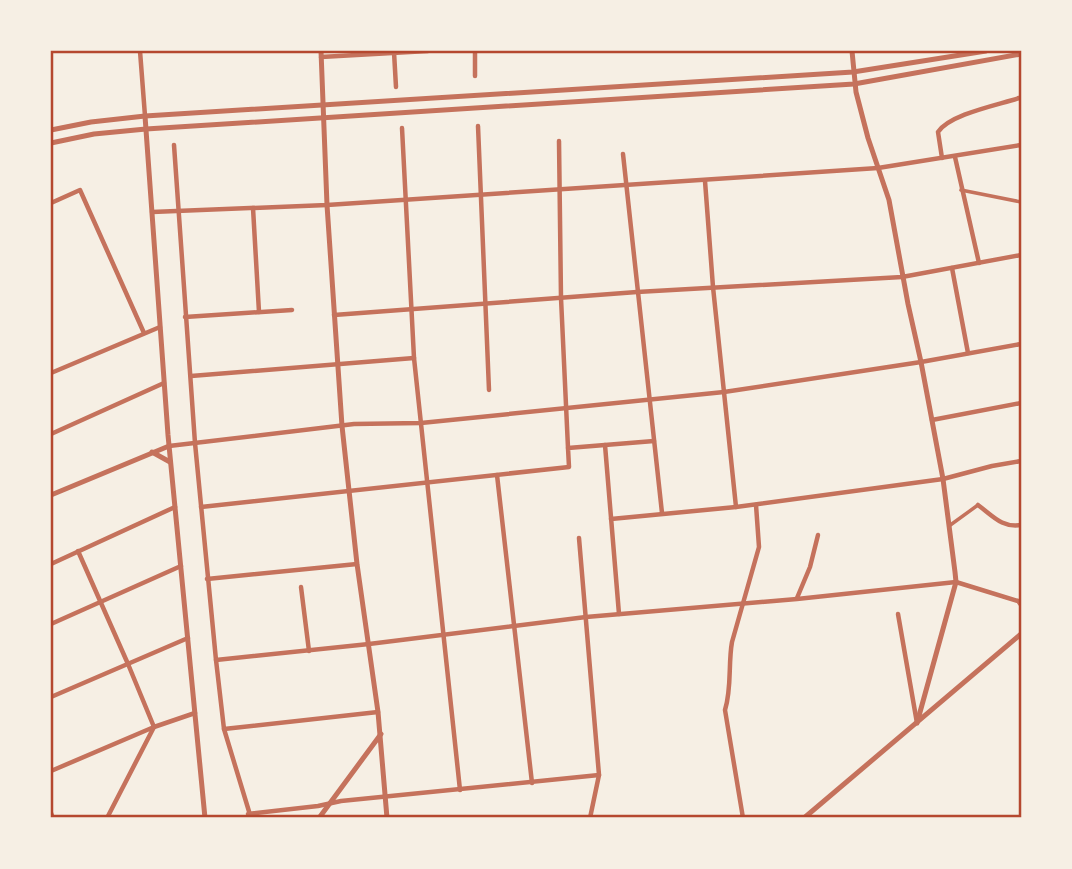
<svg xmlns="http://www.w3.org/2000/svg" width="1072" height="869" viewBox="0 0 1072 869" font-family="'Roboto Serif',serif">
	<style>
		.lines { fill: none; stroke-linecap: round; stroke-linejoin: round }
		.pedestrian { stroke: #c5725c; stroke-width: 3.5 }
		.minor { stroke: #c5725c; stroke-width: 4.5 }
		.tertiary { stroke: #c5725c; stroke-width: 5 }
		.neatline { fill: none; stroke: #b5482f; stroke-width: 2.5 }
	</style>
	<rect width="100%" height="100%" fill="#f6efe4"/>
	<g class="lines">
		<g class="pedestrian">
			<polyline points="961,190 1021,202"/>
			<polyline points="949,526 978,505"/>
		</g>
		<g class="minor">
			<polyline points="140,51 145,116"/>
			<polyline points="394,52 396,87"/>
			<polyline points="321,57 428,51"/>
			<polyline points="475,76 475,51"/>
			<polyline points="478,126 489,390"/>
			<polyline points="402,128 414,358 460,790"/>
			<polyline points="559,141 561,298 568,448"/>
			<polyline points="174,145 195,443 216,660 224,729 251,818"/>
			<polyline points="623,154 662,513"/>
			<polyline points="955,157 979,263"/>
			<path d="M942,158L938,132C950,114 998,105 1019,98"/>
			<polyline points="705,181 713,287 736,507"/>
			<polyline points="51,203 80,190 144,333"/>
			<polyline points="253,208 259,312"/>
			<polyline points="152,212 327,205 878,168 1021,145"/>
			<polyline points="952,268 968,353"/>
			<polyline points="334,315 637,292 902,277 1021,255"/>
			<polyline points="185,317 292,310"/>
			<polyline points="51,373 160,327"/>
			<polyline points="191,376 414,358"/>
			<polyline points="932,420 1021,403"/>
			<polyline points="51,434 164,383"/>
			<polyline points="605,445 619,614"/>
			<polyline points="169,446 354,424 421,423 724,392 921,362 1021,344"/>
			<polyline points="497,475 532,783"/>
			<path d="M978,505C993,516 1002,528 1021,525"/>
			<polyline points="201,507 569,467 568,448 654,441"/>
			<polyline points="611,519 736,507 943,479 992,466 1021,461"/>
			<polyline points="579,538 599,775 590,818"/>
			<polyline points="78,551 128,664 154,727 107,818"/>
			<polyline points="51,564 175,507"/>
			<polyline points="207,579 357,564"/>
			<polyline points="301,587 309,651"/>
			<polyline points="797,598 810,567 818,535"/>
			<polyline points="898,614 917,723"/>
			<polyline points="51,624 181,566"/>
			<polyline points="216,660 369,644 586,617 797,599 956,582 1018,601 1021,605"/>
			<polyline points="51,697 188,638"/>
			<polyline points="224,729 378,712"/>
			<polyline points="51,771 154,727 195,713"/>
			<polyline points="51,813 53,818"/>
			<polyline points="248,814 318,806 341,801 599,775"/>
			<path d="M743,818L725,710C732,688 728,664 732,642L759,547L756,505"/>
		</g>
		<g class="tertiary">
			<polyline points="321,51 327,205 342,426 357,564 378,712 387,818"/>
			<polyline points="852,51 856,92 868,138 889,200 908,304 921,362 943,479 955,572 956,582 917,723"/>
			<polyline points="145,116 168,435 205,818"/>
			<polyline points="51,130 91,122 145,116 853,72 986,51"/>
			<polyline points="51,143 94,134 146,129 854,84 1021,54"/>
			<polyline points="152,452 170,462"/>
			<polyline points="51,495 169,446"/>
			<polyline points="319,818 381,734"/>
			<polyline points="804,818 1021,634"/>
		</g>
	</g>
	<rect width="1072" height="869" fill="none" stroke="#f6efe4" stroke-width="105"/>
	<rect x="52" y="52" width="968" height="764" class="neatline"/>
</svg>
